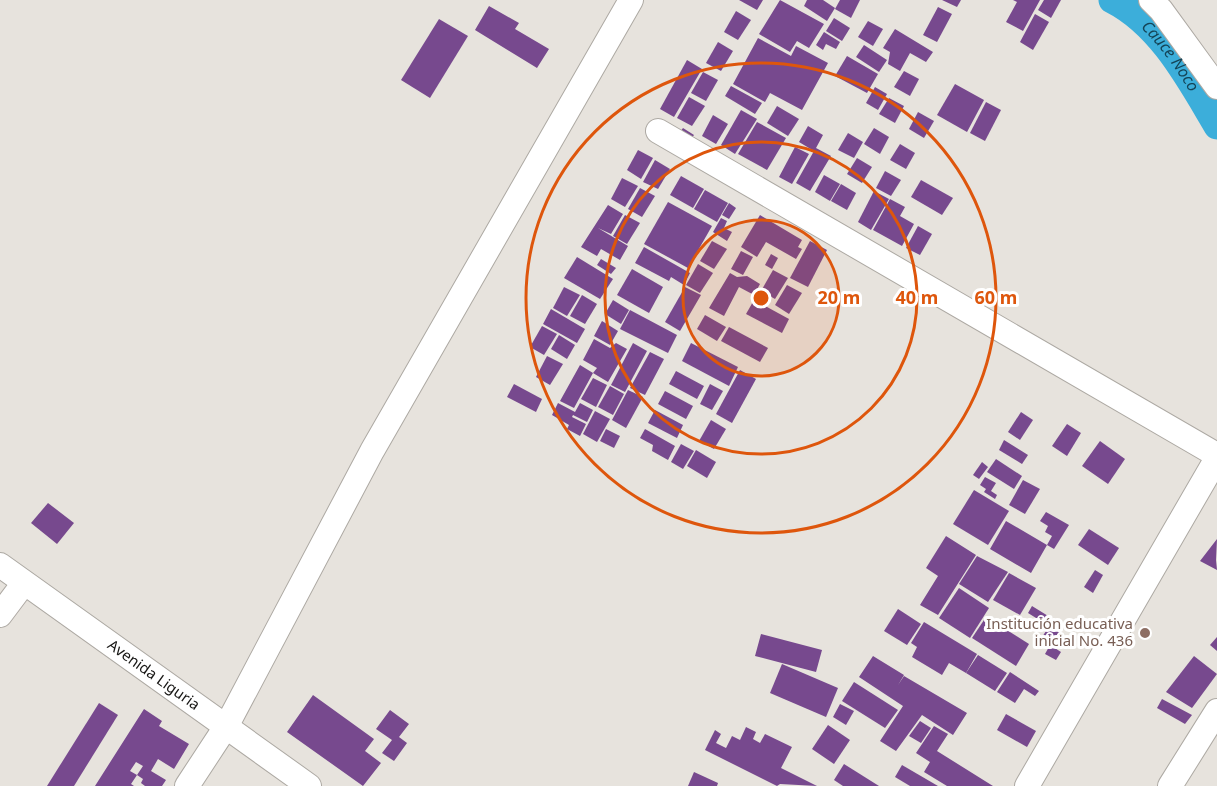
<svg xmlns="http://www.w3.org/2000/svg" width="1217" height="786" viewBox="0 0 1217 786" font-family="'Noto Sans',sans-serif">
	<style>
		.lines { fill: none; stroke-linecap: round; stroke-linejoin: round }
		.canal { stroke: #3caeda; stroke-width: 27 }
		.building { fill: #77498e }
		.street-casing { stroke: #ada9a3; stroke-width: 26 }
		.street { stroke: #fff; stroke-width: 24 }
		.ring { fill: none; stroke: #de560c; stroke-width: 3 }
		.education-dot { fill: #8d6e63; stroke: #fff; stroke-width: 2 }
		.labels { text-anchor: middle; stroke-width: 6; stroke-linejoin: round; paint-order: stroke }
		.education-label { font-size: 15px; fill: #785e54; stroke: #fff; text-anchor: end }
		.street-label { font-size: 15px; fill: #171614; stroke: #fff }
		.water-label { font-size: 16px; font-style: italic; fill: #144457; stroke: #fff }
		.centre { fill: #de560c; stroke: #fff; stroke-width: 3 }
		.ring-label { font-size: 18px; text-anchor: middle; font-weight: bold; fill: #de560c; stroke: #fff; stroke-width: 6; stroke-linejoin: round; paint-order: stroke }
	</style>
	<rect width="100%" height="100%" fill="#e7e3dd"/>
	<g class="lines">
		<path class="canal" id="s1" d="M1112,0C1161,25 1189,79 1217,126"/>
	</g>
	<g class="building">
		<polygon points="739,0 763,0 757,10"/>
		<polygon points="780,0 824,24 809,48 797,41 790,52 759,34"/>
		<polygon points="807,0 823,0 835,8 827,21 804,6"/>
		<polygon points="840,0 860,0 851,18 835,9"/>
		<polygon points="942,0 961,0 957,7"/>
		<polygon points="1013,0 1040,0 1023,31 1006,22 1017,2"/>
		<polygon points="1044,0 1061,0 1051,18 1038,10"/>
		<polygon points="489,6 519,23 515,29 549,49 537,68 475,30"/>
		<polygon points="938,7 952,14 937,42 923,35"/>
		<polygon points="736,11 751,20 738,40 724,32"/>
		<polygon points="1035,14 1049,22 1033,50 1020,42"/>
		<polygon points="834,18 850,28 842,41 826,31"/>
		<polygon points="439,19 468,36 430,98 401,80"/>
		<polygon points="868,21 883,29 873,46 858,37"/>
		<polygon points="895,29 933,52 926,62 910,53 900,71 888,64 890,52 883,48"/>
		<polygon points="824,32 840,42 836,49 826,44 823,50 816,45"/>
		<polygon points="758,38 791,56 796,46 828,63 802,110 770,93 765,102 733,84"/>
		<polygon points="718,42 733,51 721,71 706,63"/>
		<polygon points="864,45 887,60 879,72 856,57"/>
		<polygon points="847,56 878,74 867,93 835,76"/>
		<polygon points="687,60 702,69 674,117 660,109"/>
		<polygon points="904,71 919,79 910,96 894,87"/>
		<polygon points="703,72 718,80 706,101 691,93"/>
		<polygon points="955,84 984,100 967,132 937,115"/>
		<polygon points="731,86 762,103 755,114 725,96"/>
		<polygon points="875,87 887,94 878,110 866,103"/>
		<polygon points="689,97 705,106 692,126 677,118"/>
		<polygon points="889,98 904,106 895,123 879,114"/>
		<polygon points="986,102 1001,110 985,141 970,133"/>
		<polygon points="777,106 799,119 788,136 767,123"/>
		<polygon points="741,110 757,119 735,154 721,145"/>
		<polygon points="918,112 934,121 924,138 909,129"/>
		<polygon points="713,115 728,124 716,144 702,136"/>
		<polygon points="757,122 786,138 767,170 738,154"/>
		<polygon points="808,126 823,135 816,148 831,156 810,191 796,183 814,151 799,142"/>
		<polygon points="683,128 694,135 688,143 677,136"/>
		<polygon points="874,128 889,137 880,154 864,144"/>
		<polygon points="848,133 863,142 854,158 838,150"/>
		<polygon points="900,144 915,153 906,169 890,160"/>
		<polygon points="795,147 809,154 792,184 779,177"/>
		<polygon points="638,150 653,158 641,179 627,170"/>
		<polygon points="857,158 872,167 862,183 847,174"/>
		<polygon points="655,160 670,169 658,189 643,182"/>
		<polygon points="885,171 901,180 891,196 876,188"/>
		<polygon points="824,175 840,184 830,201 815,192"/>
		<polygon points="681,176 704,189 693,208 670,195"/>
		<polygon points="622,178 638,186 625,207 611,199"/>
		<polygon points="921,180 953,198 942,215 911,197"/>
		<polygon points="841,184 856,193 847,210 831,201"/>
		<polygon points="640,188 655,196 642,217 628,209"/>
		<polygon points="705,190 728,203 717,222 694,209"/>
		<polygon points="874,191 889,199 871,230 858,222"/>
		<polygon points="890,199 905,207 900,216 914,224 902,246 873,230"/>
		<polygon points="668,202 712,226 688,268 644,244"/>
		<polygon points="729,203 736,208 729,219 722,215"/>
		<polygon points="608,205 623,214 611,234 598,228 628,246 620,260 601,249 597,256 581,247"/>
		<polygon points="625,215 640,223 627,244 613,236"/>
		<polygon points="760,215 802,240 798,247 802,249 796,259 766,242 757,257 741,247"/>
		<polygon points="721,218 727,221 724,228 732,232 727,241 713,232"/>
		<polygon points="918,226 932,234 920,255 906,248"/>
		<polygon points="712,241 727,249 714,269 700,261"/>
		<polygon points="810,241 827,250 808,287 790,278"/>
		<polygon points="644,247 690,273 684,285 671,277 669,281 635,263"/>
		<polygon points="741,251 753,257 743,275 731,269"/>
		<polygon points="771,254 778,258 772,269 765,265"/>
		<polygon points="577,257 613,279 600,299 564,278"/>
		<polygon points="601,259 616,268 611,274 597,265"/>
		<polygon points="698,264 713,273 700,293 686,285"/>
		<polygon points="632,269 663,287 649,313 617,295"/>
		<polygon points="773,270 788,278 775,299 761,291"/>
		<polygon points="730,273 737,277 747,276 760,284 754,295 739,287 724,316 709,308"/>
		<polygon points="787,285 802,293 789,314 775,305"/>
		<polygon points="564,287 580,295 567,316 553,308"/>
		<polygon points="685,287 701,295 680,331 665,322"/>
		<polygon points="582,295 597,304 585,324 570,316"/>
		<polygon points="613,300 629,310 621,324 605,314"/>
		<polygon points="754,300 789,319 782,333 746,314"/>
		<polygon points="551,309 585,329 577,343 543,324"/>
		<polygon points="630,310 677,335 668,353 620,329"/>
		<polygon points="705,315 726,327 717,341 697,329"/>
		<polygon points="602,321 618,331 610,345 594,336"/>
		<polygon points="542,326 557,334 544,355 530,347"/>
		<polygon points="729,327 768,348 760,362 721,341"/>
		<polygon points="559,335 575,345 567,359 551,349"/>
		<polygon points="594,339 610,348 616,343 627,349 608,382 593,373 574,408 560,401 580,365 593,373 597,368 583,360"/>
		<polygon points="633,343 647,351 625,392 611,385"/>
		<polygon points="691,343 738,367 729,386 682,361"/>
		<polygon points="650,352 664,359 645,395 630,388"/>
		<polygon points="547,356 563,364 550,385 536,377"/>
		<polygon points="740,370 756,379 732,423 716,414"/>
		<polygon points="676,371 704,386 697,399 669,384"/>
		<polygon points="593,378 607,385 596,407 581,399"/>
		<polygon points="514,384 542,399 536,412 507,397"/>
		<polygon points="710,384 723,391 712,410 700,404"/>
		<polygon points="610,386 624,394 613,415 598,407"/>
		<polygon points="628,390 643,397 626,428 612,420"/>
		<polygon points="665,391 693,406 686,419 658,404"/>
		<polygon points="558,403 575,412 580,403 593,410 587,422 573,415 572,417 586,424 580,436 567,429 569,425 552,415"/>
		<polygon points="655,410 683,425 677,438 648,423"/>
		<polygon points="595,411 610,419 597,442 583,434"/>
		<polygon points="1021,412 1033,420 1020,440 1008,432"/>
		<polygon points="711,420 726,429 714,449 699,441"/>
		<polygon points="1067,424 1081,433 1067,456 1052,446"/>
		<polygon points="606,429 620,436 614,448 600,441"/>
		<polygon points="645,429 675,446 668,460 652,451 653,445 640,438"/>
		<polygon points="1004,440 1028,455 1022,464 999,450"/>
		<polygon points="1100,441 1125,459 1108,484 1082,466"/>
		<polygon points="681,444 694,451 683,469 671,462"/>
		<polygon points="696,450 716,462 707,478 687,466"/>
		<polygon points="996,459 1022,476 1014,489 987,472"/>
		<polygon points="982,462 988,467 979,479 973,475"/>
		<polygon points="985,477 996,483 991,491 997,495 995,499 984,492 986,489 980,485"/>
		<polygon points="1023,480 1040,489 1025,514 1009,505"/>
		<polygon points="974,490 1009,511 988,545 953,524"/>
		<polygon points="48,503 74,523 57,544 31,523"/>
		<polygon points="1046,512 1069,525 1054,549 1047,545 1031,573 990,549 1006,521 1047,545 1052,536 1045,532 1048,526 1040,521"/>
		<polygon points="1089,529 1119,548 1108,565 1078,545"/>
		<polygon points="946,536 976,555 938,615 920,605 938,576 926,568"/>
		<polygon points="1217,539 1216,560 1217,570 1200,561"/>
		<polygon points="977,556 1008,572 988,602 959,584"/>
		<polygon points="1095,570 1103,575 1093,593 1084,587"/>
		<polygon points="1009,573 1036,588 1020,615 993,600"/>
		<polygon points="959,588 989,608 970,638 939,618"/>
		<polygon points="1032,606 1053,619 1049,626 1059,632 1050,645 1041,639 1049,626 1028,613"/>
		<polygon points="898,609 921,624 907,645 884,631"/>
		<polygon points="986,617 1029,644 1016,666 972,638"/>
		<polygon points="924,622 977,654 966,673 949,663 942,675 912,657 917,647 911,643"/>
		<polygon points="761,634 822,650 816,672 755,656"/>
		<polygon points="1217,637 1217,651 1210,645"/>
		<polygon points="1050,645 1061,652 1056,660 1045,654"/>
		<polygon points="978,655 1007,673 995,691 966,673"/>
		<polygon points="873,656 904,675 898,685 904,676 967,713 953,735 922,715 896,751 880,741 903,706 859,677"/>
		<polygon points="1194,656 1217,674 1192,708 1166,692"/>
		<polygon points="782,664 838,688 826,717 770,693"/>
		<polygon points="1010,672 1039,691 1035,696 1024,689 1015,703 997,692"/>
		<polygon points="854,682 898,710 885,728 842,701"/>
		<polygon points="313,695 374,739 365,751 381,763 363,786 287,732"/>
		<polygon points="1162,699 1192,715 1185,724 1157,708"/>
		<polygon points="99,703 118,715 74,786 47,786"/>
		<polygon points="840,704 854,711 846,725 833,717"/>
		<polygon points="144,709 162,721 159,726 189,744 174,769 158,759 151,771 166,780 162,786 145,786 141,783 143,779 137,775 143,766 136,762 130,771 137,775 131,784 134,786 95,786"/>
		<polygon points="390,710 409,724 399,737 407,743 394,761 382,753 392,740 376,729"/>
		<polygon points="1006,714 1036,731 1027,747 997,730"/>
		<polygon points="920,721 931,728 921,743 909,736"/>
		<polygon points="828,725 850,740 834,764 812,749"/>
		<polygon points="934,726 948,734 937,751 993,786 947,786 924,772 930,762 916,753"/>
		<polygon points="746,727 756,732 753,739 760,743 765,734 792,747 781,768 817,786 780,784 777,786 705,750 715,730 721,734 716,743 726,748 732,736 740,740"/>
		<polygon points="844,764 879,786 843,786 834,780"/>
		<polygon points="902,765 938,786 910,786 895,777"/>
		<polygon points="694,772 718,783 717,786 688,786"/>
	</g>
	<g class="lines">
		<defs>
			<g id="street">
				<polyline points="1151,0 1161,10 1217,87"/>
				<polyline points="658,131 1217,455"/>
				<path id="s2" d="M0,565L309,786"/>
				<polyline points="0,615 24,583"/>
				<polyline points="187,786 227,725 372,451 631,0"/>
				<polyline points="1027,786 1217,458"/>
				<polyline points="1170,786 1217,711"/>
			</g>
		</defs>
		<use href="#street" class="street-casing"/>
		<use href="#street" class="street"/>
	</g>
	<circle cx="761" cy="298" r="78" fill="#de560c" fill-opacity=".12"/>
	<g class="ring">
		<circle cx="761" cy="298" r="78"/>
		<circle cx="761" cy="298" r="156"/>
		<circle cx="761" cy="298" r="235"/>
	</g>
	<circle class="education-dot" cx="1145" cy="633" r="6"/>
	<g class="labels">
		<g class="education-label">
			<text x="1133" y="629">Institución educativa<tspan x="1133" dy="17">inicial No. 436</tspan></text>
		</g>
		<g class="street-label">
			<text dy="5" stroke="none"><textPath href="#s2" startOffset="189">Avenida Liguria</textPath></text>
		</g>
		<g class="water-label">
			<text dy="6" stroke="none"><textPath href="#s1" startOffset="82">Cauce Noco</textPath></text>
		</g>
	</g>
	<circle cx="761" cy="298" r="9" class="centre"/>
	<g class="ring-label">
		<text x="839" y="304">20 m</text>
		<text x="917" y="304">40 m</text>
		<text x="996" y="304">60 m</text>
	</g>
</svg>
